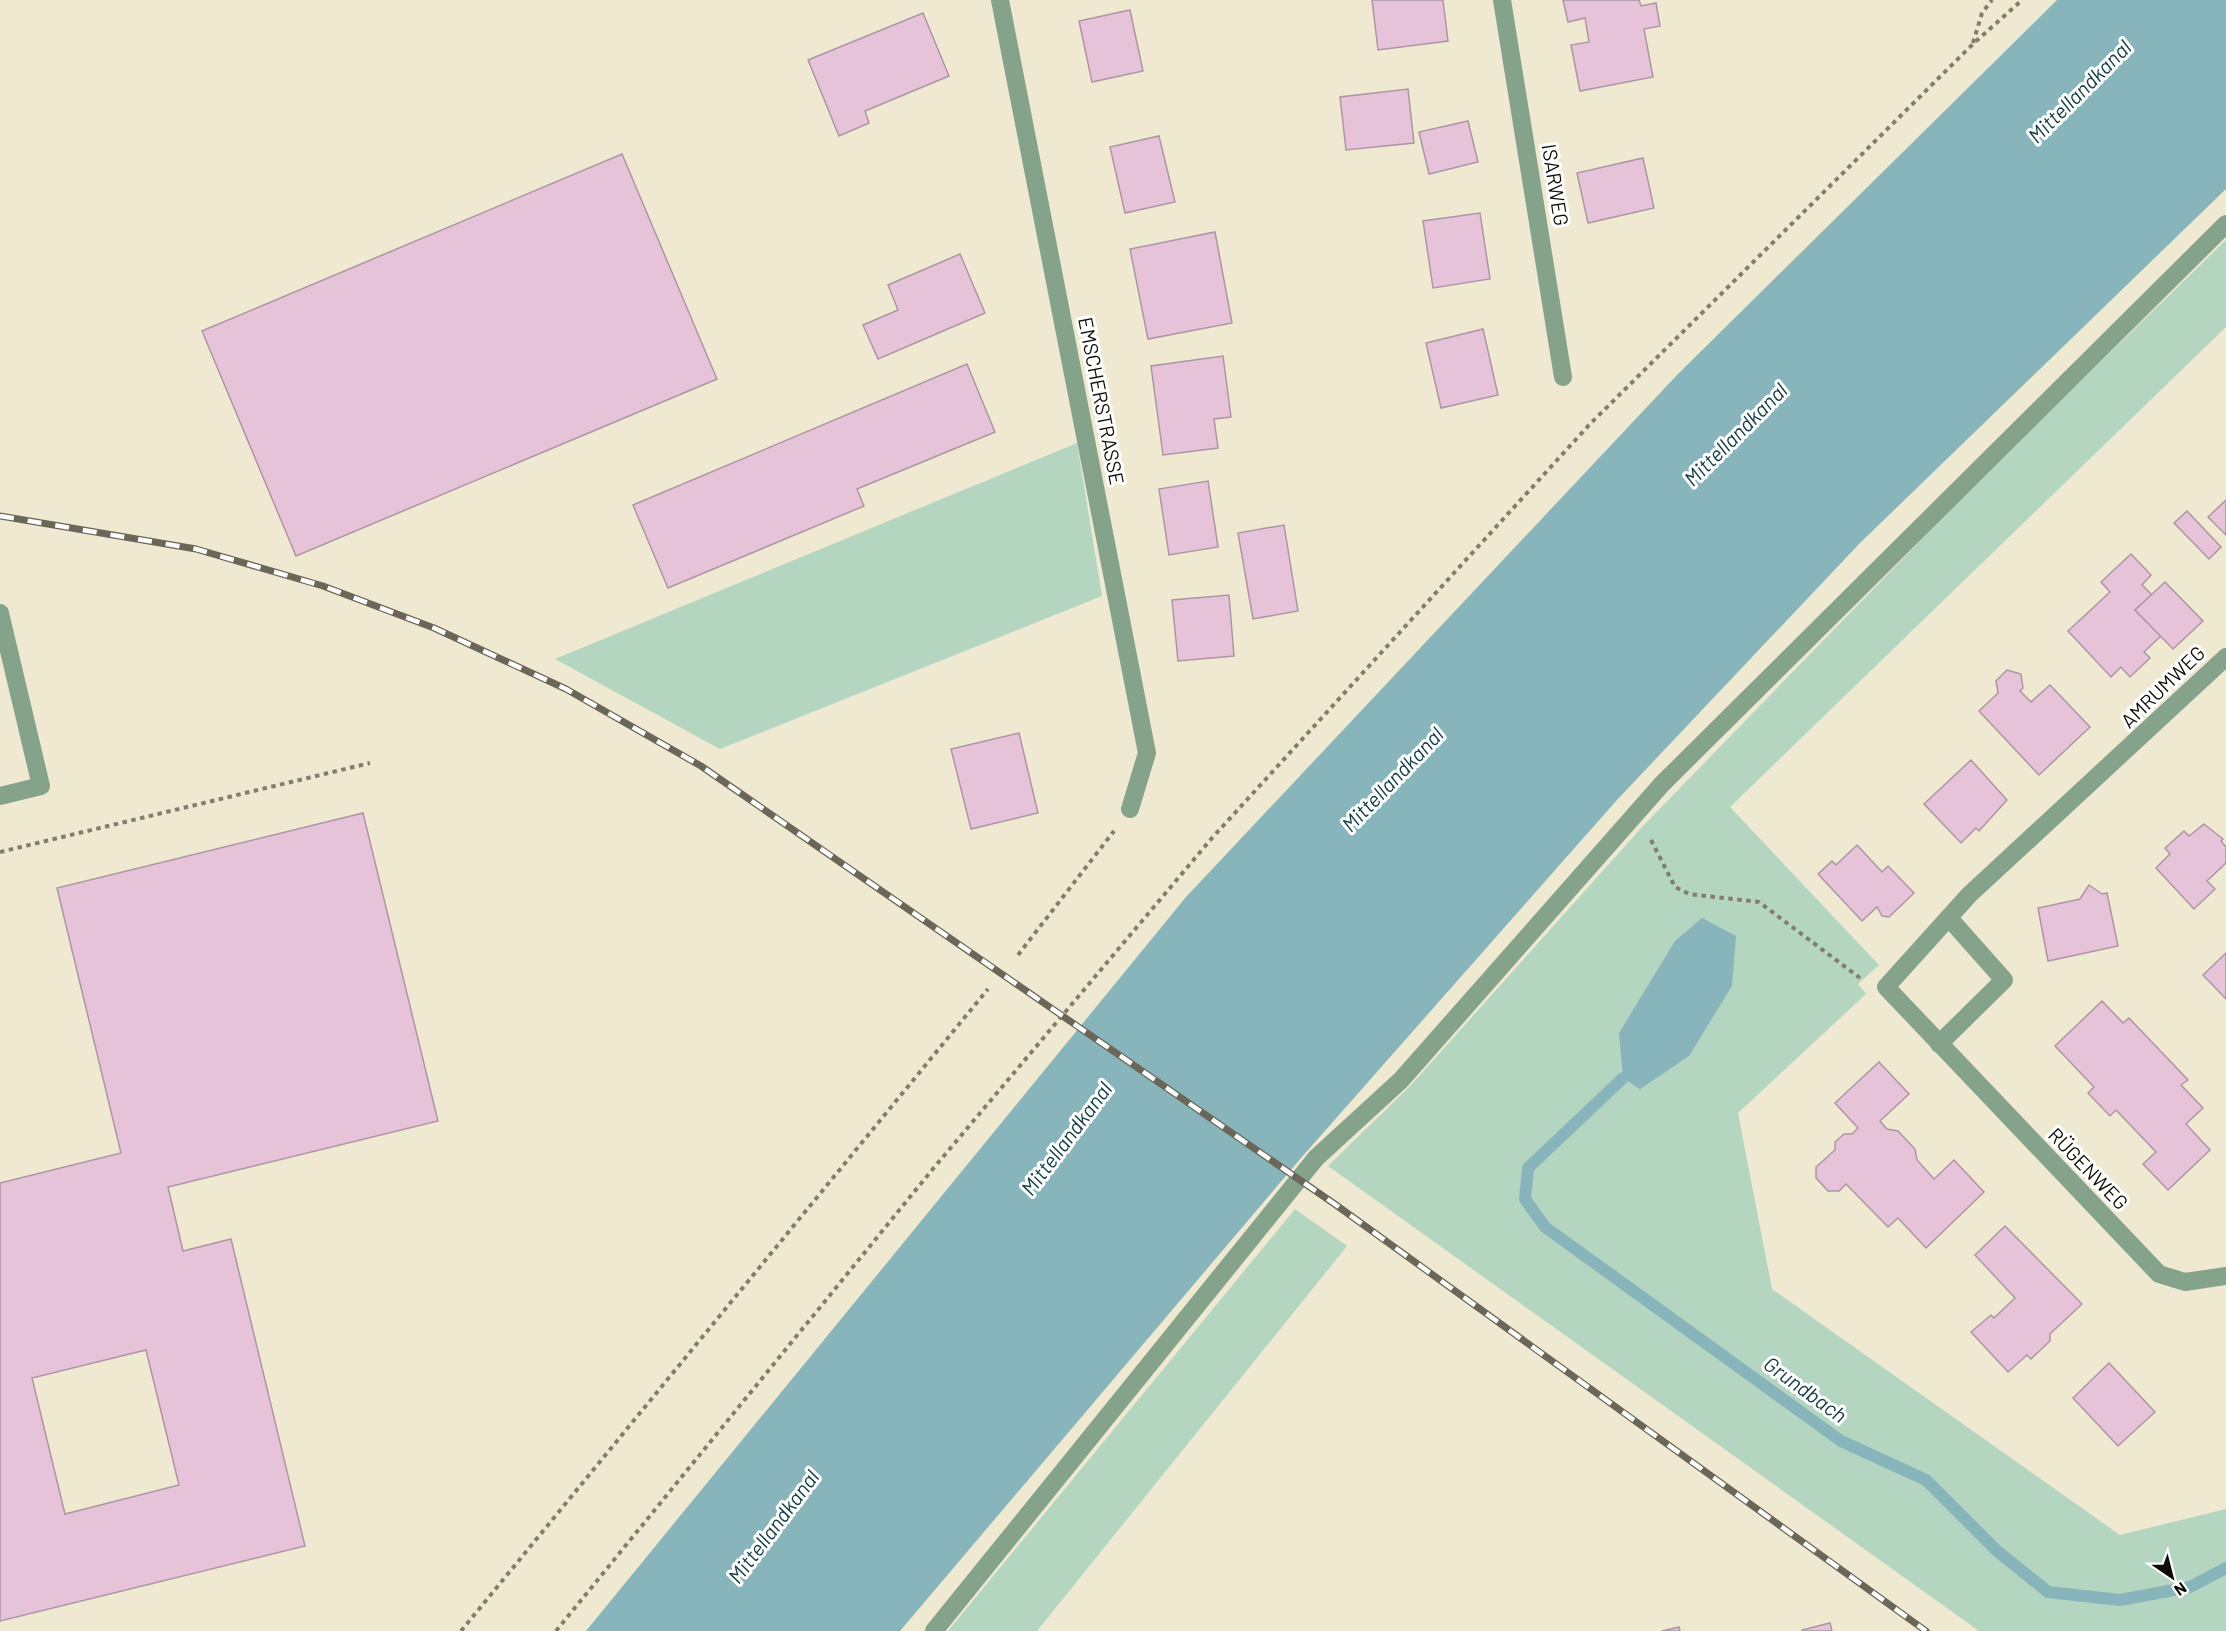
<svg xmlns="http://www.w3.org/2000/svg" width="2226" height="1631" viewBox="0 0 2226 1631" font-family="Barlow,sans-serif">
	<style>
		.green { fill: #b4d5c0 }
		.water { fill: #87b5bb }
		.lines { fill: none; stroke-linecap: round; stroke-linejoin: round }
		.stream { stroke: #87b5bb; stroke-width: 12 }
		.building { fill: #e6c3d9; stroke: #ac96a4; stroke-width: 1.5; fill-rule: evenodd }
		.path { stroke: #827d6e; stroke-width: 4; stroke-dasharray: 4.5 4.5; stroke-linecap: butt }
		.minor { stroke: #85a38a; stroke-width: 18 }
		.rail-casing { stroke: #6a6658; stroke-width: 7 }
		.rail { stroke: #fff; stroke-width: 4.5; stroke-dasharray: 14; stroke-linecap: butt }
		.labels { text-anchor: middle; stroke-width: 6; stroke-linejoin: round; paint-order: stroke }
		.street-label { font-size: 20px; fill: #0f0c05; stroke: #fff }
		.water-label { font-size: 21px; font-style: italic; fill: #164147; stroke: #fff }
	</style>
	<rect width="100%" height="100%" fill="#f0e9d2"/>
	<g class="green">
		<polygon points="2226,240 2226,327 1730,807 1879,965 1858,984 1866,994 1738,1113 1772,1289 2120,1535 2226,1509 2226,1631 1979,1631 1328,1166 1411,1085 1643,826 1989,470"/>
		<polygon points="1077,443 1102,596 720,749 555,659"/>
		<polygon points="1295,1209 1347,1246 1037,1631 948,1631"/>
	</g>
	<g class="water">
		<polygon points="2057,0 2226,0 2226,189 1860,543 1616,801 1301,1158 900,1631 586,1631 1186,897 1677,375"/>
		<polygon points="1702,918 1736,936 1732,986 1689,1056 1640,1089 1623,1078 1619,1033 1675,941"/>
	</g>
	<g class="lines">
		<polyline class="stream" points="1623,1078 1528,1168 1525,1199 1545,1227 1841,1441 1926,1480 1996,1550 2048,1592 2120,1600 2190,1587 2226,1568"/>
	</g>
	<g class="building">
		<polygon points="1372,0 1443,0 1448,41 1378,50"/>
		<polygon points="1563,0 1639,0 1641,6 1656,3 1660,26 1644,29 1653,77 1580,91 1571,45 1589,42 1585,18 1568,22"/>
		<polygon points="1130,10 1143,71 1092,82 1079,21"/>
		<polygon points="923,13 949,76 865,111 869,123 839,136 808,60"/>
		<polygon points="1408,89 1414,143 1346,150 1340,97"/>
		<polygon points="1468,121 1478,162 1429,174 1419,132"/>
		<polygon points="1159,136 1175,202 1125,213 1110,147"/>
		<polygon points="622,154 717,379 296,556 202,331"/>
		<polygon points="1643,158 1654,208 1588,223 1577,173"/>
		<polygon points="1480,213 1490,279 1433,288 1423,221"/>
		<polygon points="1215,232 1232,323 1148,339 1130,249"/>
		<polygon points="960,254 985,313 878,359 863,325 898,310 888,285"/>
		<polygon points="1483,329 1498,395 1441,408 1426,343"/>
		<polygon points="1223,356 1231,417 1214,419 1218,448 1163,455 1151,366"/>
		<polygon points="967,364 995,432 857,489 864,506 668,588 633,505"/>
		<polygon points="1208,481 1218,547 1169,555 1159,489"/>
		<polygon points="2226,500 2226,535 2208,517"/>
		<polygon points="2187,511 2221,547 2209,559 2174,523"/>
		<polygon points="1284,525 1298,611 1253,619 1238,533"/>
		<polygon points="2131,554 2151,575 2142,585 2152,595 2135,610 2161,636 2144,652 2150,658 2130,677 2121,667 2111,677 2068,631 2110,592 2101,582"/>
		<polygon points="2165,582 2203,621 2173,649 2135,610"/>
		<polygon points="1229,595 1234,656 1178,661 1172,600"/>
		<polygon points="2007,670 2021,674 2023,688 2020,691 2031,702 2050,685 2090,727 2039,775 1979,711 1998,693 1996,681"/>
		<polygon points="1019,733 1038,813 971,829 951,749"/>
		<polygon points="1971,760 2007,800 1979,831 1976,828 1961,843 1924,804"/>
		<path d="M363,813L438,1121L168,1187L183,1251L231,1239L305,1546L0,1621V1183L121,1153L57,888ZM146,1350L179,1485L65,1514L32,1378Z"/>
		<polygon points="2204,824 2223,839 2221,841 2226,847 2226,863 2207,881 2215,889 2194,909 2156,868 2170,854 2165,848 2184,831 2189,836"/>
		<polygon points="1857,845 1882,872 1888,866 1914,893 1889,917 1882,916 1877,907 1862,921 1818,874 1832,861 1836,865"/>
		<polygon points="2089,885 2102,894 2107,893 2118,946 2048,961 2038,908 2080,899"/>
		<polygon points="2226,953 2226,999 2203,975"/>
		<polygon points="2102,1001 2123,1023 2129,1018 2188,1080 2181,1085 2203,1108 2186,1124 2210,1150 2168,1190 2143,1164 2156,1152 2116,1110 2110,1116 2088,1093 2094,1087 2055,1046"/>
		<polygon points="1879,1062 1909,1094 1880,1121 1887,1129 1898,1131 1915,1149 1917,1160 1934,1179 1954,1160 1984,1192 1926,1248 1898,1218 1888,1227 1846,1184 1839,1191 1828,1191 1816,1178 1816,1167 1835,1150 1835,1142 1844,1134 1852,1134 1858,1128 1835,1103"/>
		<polygon points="2005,1226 2082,1304 2050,1334 2050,1341 2031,1359 2027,1355 2008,1372 1971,1332 1991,1315 1994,1318 2015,1298 1975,1255"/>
		<polygon points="2109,1363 2155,1412 2118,1446 2073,1398"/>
		<polygon points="1830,1623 1832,1631 1802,1631 1802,1630"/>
		<polygon points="1679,1627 1680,1631 1662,1631"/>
	</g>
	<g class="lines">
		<g class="path">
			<polyline points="1973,43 1982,13 1992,0"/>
			<polyline points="1651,840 1675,887 1689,894 1759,902 1860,978"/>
			<polyline points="0,852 370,763"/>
			<polyline points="1018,955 1114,831"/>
			<polyline points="461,1631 988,989"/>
			<polyline points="556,1631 932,1170 1212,838 1590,424 1973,44 2022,0"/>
		</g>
		<g class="minor">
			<polyline points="1000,0 1147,753 1130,809"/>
			<polyline points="1502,0 1563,377"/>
			<polyline points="0,613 41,786 0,796"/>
			<polyline points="2226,657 1969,895 1886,987 2159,1274 2185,1282 2226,1276"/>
			<polyline points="1939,1044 2004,980 1949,918"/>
			<polyline points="934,1631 1316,1158 1401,1080 1662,784 2226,224"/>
		</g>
		<defs>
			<polyline id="rail" points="0,516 196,549 323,586 434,628 566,689 701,766 1336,1205 1926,1631"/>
		</defs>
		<use href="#rail" class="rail-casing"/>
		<use href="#rail" class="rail"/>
	</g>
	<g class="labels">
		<g class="street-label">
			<text transform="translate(1555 185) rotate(81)" y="7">ISARWEG</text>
			<text transform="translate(1101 401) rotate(79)" y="7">EMSCHERSTRASSE</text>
			<text transform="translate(2163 687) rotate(-44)" y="7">AMRUMWEG</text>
			<text transform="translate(2088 1169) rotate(46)" y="7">RÜGENWEG</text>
		</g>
		<g class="water-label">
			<text transform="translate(2080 92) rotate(-45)" y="7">Mittellandkanal</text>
			<text transform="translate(1736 435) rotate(-45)" y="7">Mittellandkanal</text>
			<text transform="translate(1393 780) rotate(-46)" y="7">Mittellandkanal</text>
			<text transform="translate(1067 1139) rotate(-53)" y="7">Mittellandkanal</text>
			<text transform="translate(1805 1390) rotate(36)" y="7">Grundbach</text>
			<text transform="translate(774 1527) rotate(-53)" y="7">Mittellandkanal</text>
		</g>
	</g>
	<g transform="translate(2172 1577) rotate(145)" stroke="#ffffff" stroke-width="4.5" paint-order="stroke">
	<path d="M0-4.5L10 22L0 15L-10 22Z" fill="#0f0c05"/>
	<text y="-9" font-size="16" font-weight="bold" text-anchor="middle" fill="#0f0c05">N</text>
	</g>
</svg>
